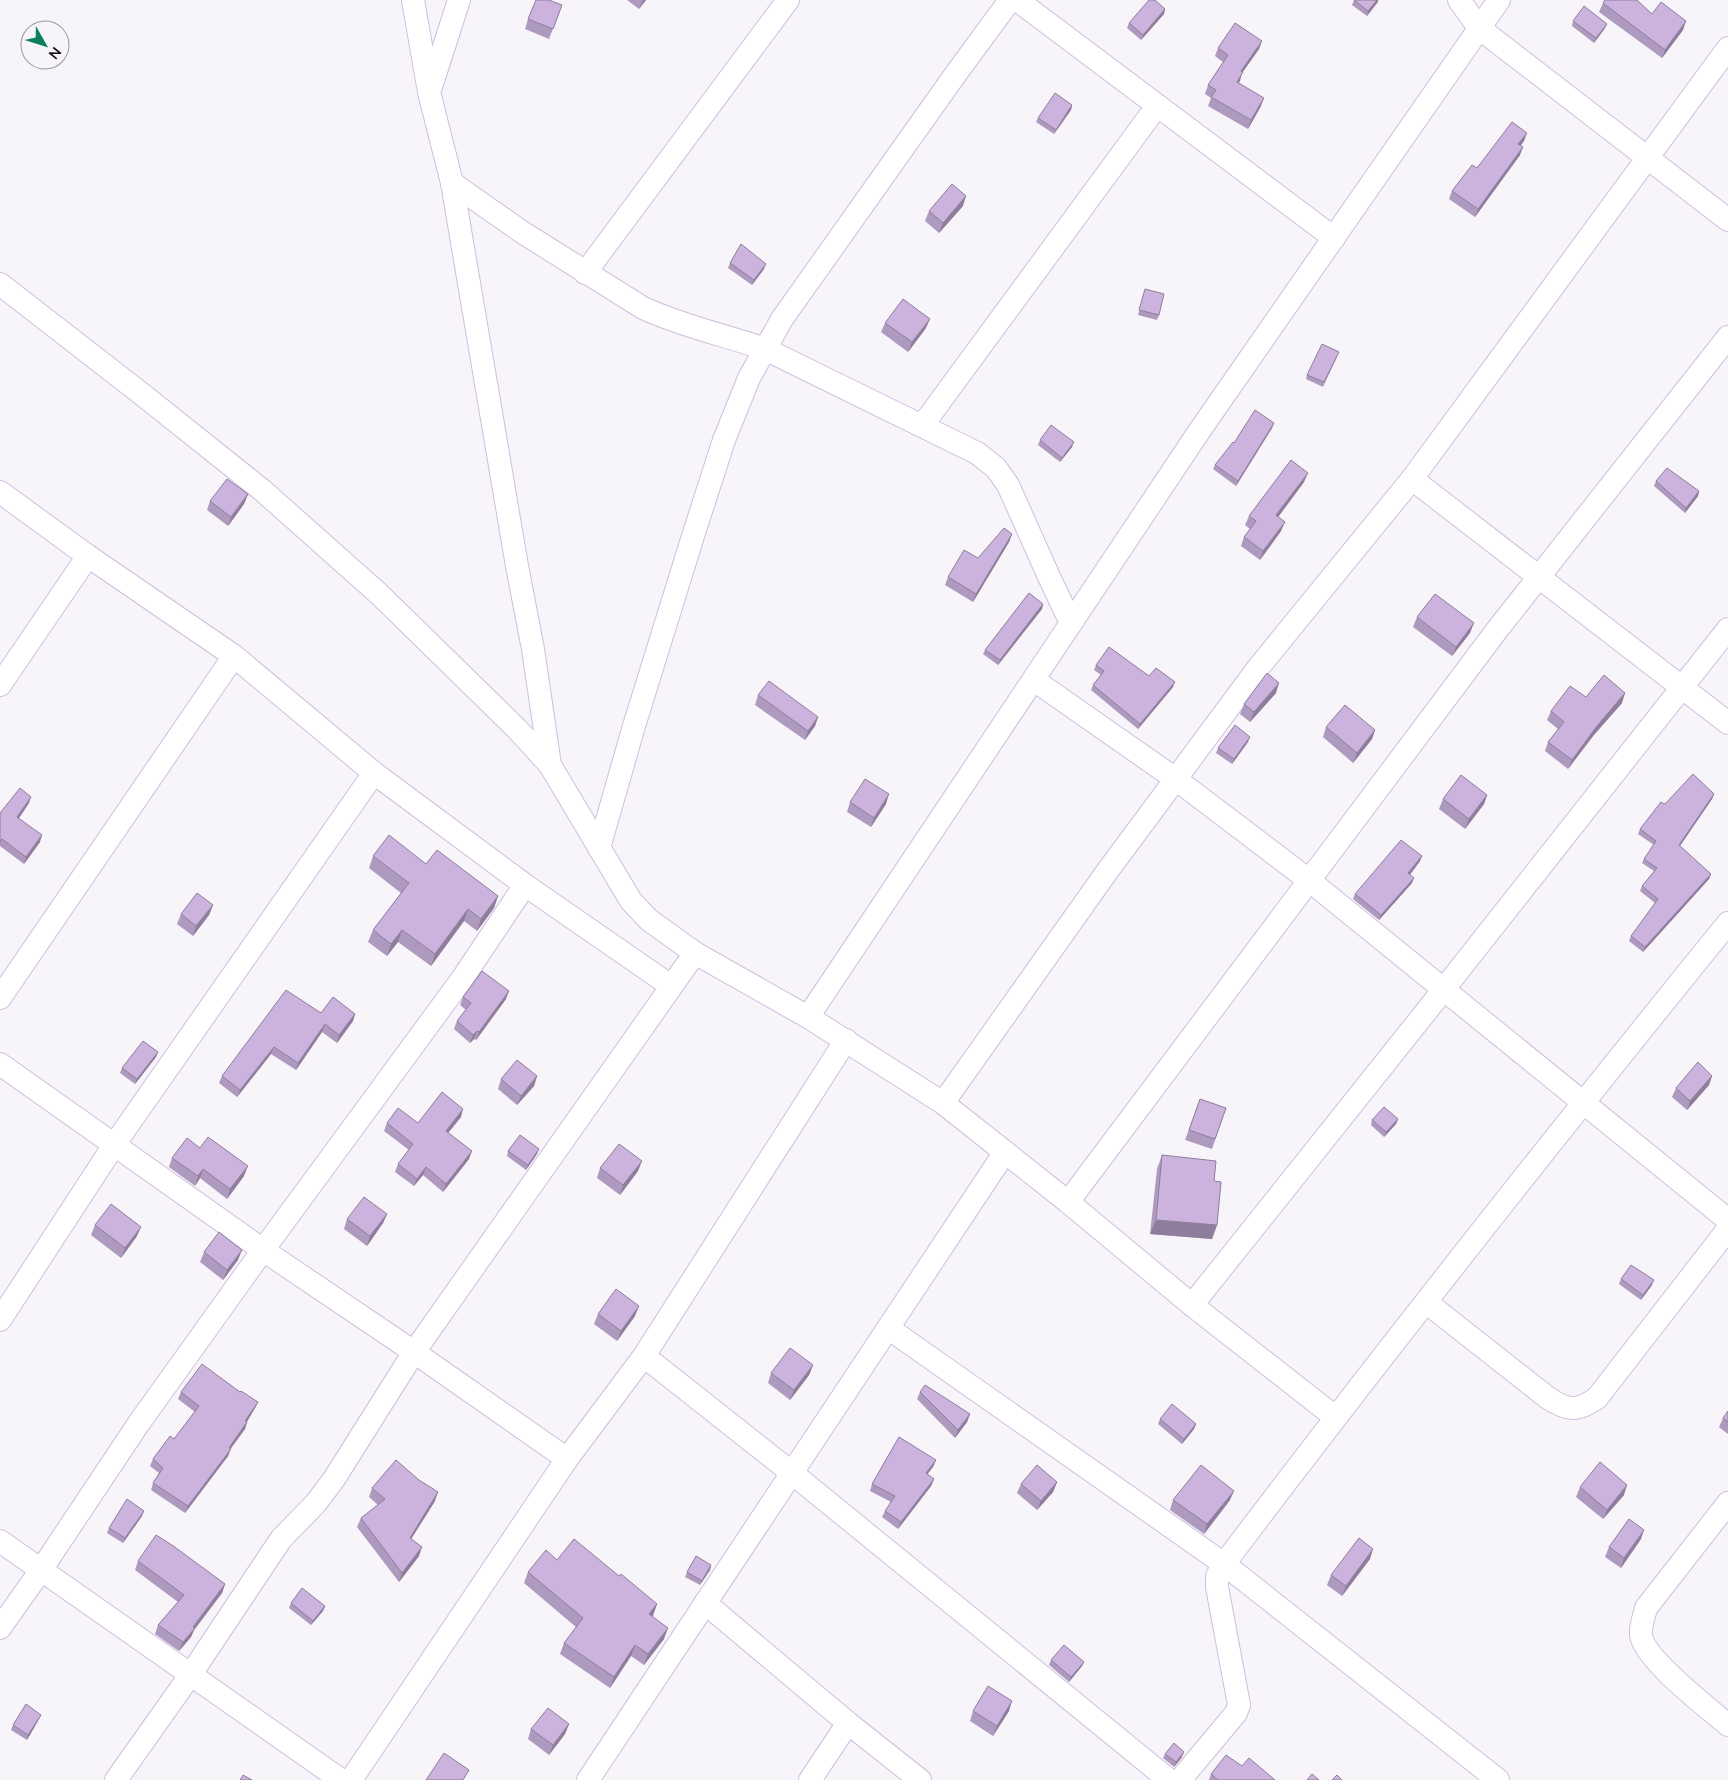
<svg xmlns="http://www.w3.org/2000/svg" width="1728" height="1780" viewBox="0 0 1728 1780" font-family="Mulish,sans-serif">
	<style>
		.lines { fill: none; stroke-linecap: round; stroke-linejoin: round }
		.minor-casing { stroke: #cfbedd; stroke-width: 24 }
		.minor { stroke: #fff; stroke-width: 22 }
		.wall { fill: #af9abf }
		.shaded-wall { fill: #8e7d9b }
		.building { fill: #cbb3de; stroke: #8e7d9b }
	</style>
	<rect width="100%" height="100%" fill="#f7f4fa"/>
	<g class="lines">
		<defs>
			<g id="minor">
				<polyline points="413,0 429,92 452,183 517,566 533,649 550,765"/>
				<polyline points="1017,0 1334,238"/>
				<polyline points="1459,0 1479,28 1728,220"/>
				<polyline points="431,87 459,0"/>
				<path d="M452,183L522,232L643,308C682,326 724,335 765,349L977,453L996,468L1008,485L1050,579L1071,623"/>
				<polyline points="585,273 788,0"/>
				<polyline points="0,284 143,395 262,490 379,594 517,729 550,765 631,901 649,920 695,953 808,1017 943,1103 1068,1202 1192,1305 1335,1417"/>
				<polyline points="922,426 1157,106"/>
				<polyline points="1412,479 1728,723"/>
				<polyline points="0,492 88,556 234,656 374,773 525,885 671,986"/>
				<polyline points="1034,680 1177,780 1310,881 1728,1220"/>
				<polyline points="0,685 88,556"/>
				<polyline points="599,848 634,726 693,536 724,440 749,378 782,319 955,75 1010,0"/>
				<polyline points="0,998 234,656"/>
				<polyline points="808,1017 1200,430 1499,0"/>
				<polyline points="0,1064 263,1250 414,1352 567,1459"/>
				<polyline points="943,1103 1106,873 1258,668 1412,479 1728,48"/>
				<polyline points="1068,1202 1497,630 1728,337"/>
				<path d="M1426,1302L1548,1398C1568,1411 1577,1412 1597,1398L1728,1229"/>
				<polyline points="1192,1305 1425,1013 1728,629"/>
				<polyline points="0,1320 114,1145 374,773"/>
				<polyline points="888,1328 1224,1564 1498,1780"/>
				<polyline points="644,1356 792,1473 1169,1780"/>
				<path d="M1728,1503L1646,1608C1644,1617 1640,1626 1641,1635C1644,1659 1708,1708 1728,1725"/>
				<polyline points="0,1541 341,1780"/>
				<polyline points="705,1603 848,1723 920,1780"/>
				<polyline points="0,1628 41,1570 139,1423 263,1250 462,979 525,885"/>
				<polyline points="116,1780 191,1674 281,1539 316,1503 334,1479 414,1352 695,953"/>
				<polyline points="351,1780 567,1459 644,1356 846,1040"/>
				<polyline points="588,1780 1005,1152"/>
				<polyline points="810,1780 848,1723"/>
				<path d="M1180,1780L1236,1713L1239,1705L1217,1587V1576L1224,1564C1388,1347 1557,1134 1728,923"/>
			</g>
		</defs>
		<use href="#minor" class="minor-casing"/>
		<use href="#minor" class="minor"/>
	</g>
	<g class="wall">
		<polygon points="627,0 646,0 639,9"/>
		<polygon points="1354,0 1378,0 1367,16 1352,5"/>
		<polygon points="1603,3 1652,14 1683,30 1662,58 1599,12"/>
		<polygon points="562,5 549,39 525,29 528,19"/>
		<polygon points="1165,9 1164,14 1141,40 1127,28 1129,23"/>
		<polygon points="1573,21 1605,28 1594,43 1572,26"/>
		<polygon points="1218,48 1259,49 1242,73 1238,83 1261,106 1248,129 1208,106 1211,98 1205,94 1208,85 1223,62 1215,56"/>
		<polygon points="1072,105 1071,110 1054,134 1036,122 1038,118"/>
		<polygon points="1524,141 1520,145 1520,155 1475,217 1449,199 1452,191 1477,168"/>
		<polygon points="963,206 939,233 925,221 929,211"/>
		<polygon points="730,263 764,269 752,285 728,268"/>
		<polygon points="1145,289 1159,315 1157,320 1138,315"/>
		<polygon points="885,323 926,328 908,352 881,332"/>
		<polygon points="1337,357 1323,387 1306,379 1307,375"/>
		<polygon points="1274,423 1272,428 1236,486 1213,469 1215,465 1234,443"/>
		<polygon points="1040,440 1072,447 1060,462 1038,445"/>
		<polygon points="1656,481 1699,491 1698,496 1685,513 1654,486"/>
		<polygon points="1304,482 1278,517 1281,531 1260,560 1241,546 1244,537 1250,529 1245,525 1249,516"/>
		<polygon points="248,494 244,504 228,526 207,510 210,501"/>
		<polygon points="1012,534 1009,542 973,602 945,585 948,577 978,558"/>
		<polygon points="1043,604 1042,609 998,665 983,654 985,650"/>
		<polygon points="1417,617 1470,633 1452,656 1413,627"/>
		<polygon points="1096,665 1149,676 1173,687 1138,729 1091,690 1093,685 1101,675 1094,670"/>
		<polygon points="1276,693 1250,722 1240,714 1244,704"/>
		<polygon points="758,695 818,717 815,726 805,740 755,705"/>
		<polygon points="1586,697 1622,703 1593,736 1568,769 1545,751 1548,742 1558,729 1547,720 1551,711"/>
		<polygon points="1326,727 1375,730 1372,739 1353,763 1323,737"/>
		<polygon points="1248,742 1232,764 1216,753 1218,748"/>
		<polygon points="1714,794 1712,799 1680,846 1709,879 1643,952 1629,941 1631,936 1655,903 1640,891 1642,886 1654,871 1642,863 1644,859 1654,845 1638,834 1640,829 1664,804"/>
		<polygon points="1487,795 1484,804 1465,829 1439,809 1443,799"/>
		<polygon points="850,802 886,804 871,827 847,812"/>
		<polygon points="29,803 19,818 40,842 24,864 0,846 0,813"/>
		<polygon points="373,856 426,864 498,896 494,908 477,931 464,921 431,966 398,942 387,956 368,942 373,930 401,893 369,868"/>
		<polygon points="1422,856 1420,861 1410,875 1412,883 1379,920 1353,899 1355,894"/>
		<polygon points="213,905 209,915 193,936 177,924 181,914"/>
		<polygon points="463,997 506,999 476,1040 474,1039 470,1043 454,1029 457,1021 466,1010 460,1005"/>
		<polygon points="321,1013 355,1014 353,1021 337,1043 322,1032 296,1070 271,1054 237,1097 219,1083 222,1076"/>
		<polygon points="156,1057 135,1084 120,1073 122,1068"/>
		<polygon points="537,1076 534,1086 517,1105 498,1089 501,1079"/>
		<polygon points="1712,1076 1709,1085 1687,1110 1672,1097 1676,1088"/>
		<polygon points="1200,1099 1226,1108 1212,1149 1185,1140"/>
		<polygon points="461,1117 448,1133 469,1159 443,1192 423,1175 414,1186 395,1172 398,1164 409,1150 384,1131 387,1123 418,1123"/>
		<polygon points="1398,1119 1396,1124 1384,1137 1371,1125 1372,1120"/>
		<polygon points="508,1151 537,1154 526,1170 507,1156"/>
		<polygon points="1162,1155 1214,1181 1217,1225 1212,1239 1150,1234 1157,1169"/>
		<polygon points="172,1158 244,1176 227,1199 200,1178 195,1186 169,1167"/>
		<polygon points="600,1168 638,1171 620,1195 597,1178"/>
		<polygon points="387,1214 383,1223 367,1246 344,1229 347,1219"/>
		<polygon points="95,1225 137,1236 121,1258 91,1235"/>
		<polygon points="204,1252 238,1260 223,1280 200,1262"/>
		<polygon points="1621,1279 1652,1285 1641,1300 1619,1284"/>
		<polygon points="598,1314 635,1316 617,1341 594,1324"/>
		<polygon points="813,1365 809,1375 790,1400 768,1383 771,1373"/>
		<polygon points="181,1392 240,1392 258,1402 255,1408 247,1422 245,1429 230,1449 228,1456 185,1513 151,1490 153,1483 159,1473 150,1466 153,1459 174,1439 195,1412 178,1399"/>
		<polygon points="920,1392 970,1414 967,1422 955,1438 917,1399"/>
		<polygon points="1728,1411 1728,1434 1719,1427 1723,1418"/>
		<polygon points="1160,1419 1196,1424 1194,1429 1182,1444 1158,1424"/>
		<polygon points="936,1460 933,1467 927,1474 934,1479 931,1486 898,1529 882,1517 885,1511 891,1502 870,1491 872,1484"/>
		<polygon points="1057,1482 1053,1492 1037,1510 1017,1493 1021,1484"/>
		<polygon points="1580,1487 1624,1495 1603,1519 1576,1497"/>
		<polygon points="372,1488 435,1501 411,1539 419,1556 399,1582 357,1527 361,1518 378,1505 369,1497"/>
		<polygon points="1173,1500 1230,1500 1204,1534 1170,1510"/>
		<polygon points="142,1516 123,1543 107,1533 109,1528"/>
		<polygon points="1641,1539 1621,1568 1605,1557 1609,1547"/>
		<polygon points="1370,1559 1342,1596 1327,1585 1331,1575"/>
		<polygon points="557,1560 619,1576 657,1604 652,1616 664,1639 644,1665 631,1656 610,1688 560,1654 564,1643 576,1627 524,1583 528,1572"/>
		<polygon points="138,1561 225,1584 222,1593 194,1630 191,1637 179,1651 155,1634 158,1625 178,1602 135,1570"/>
		<polygon points="711,1565 710,1570 700,1585 685,1577 687,1572"/>
		<polygon points="291,1603 325,1606 323,1611 311,1625 289,1608"/>
		<polygon points="1051,1660 1084,1662 1082,1666 1069,1682 1049,1665"/>
		<polygon points="973,1711 1009,1711 993,1736 970,1721"/>
		<polygon points="39,1719 27,1740 11,1730 13,1725"/>
		<polygon points="569,1724 565,1734 549,1755 528,1739 531,1729"/>
		<polygon points="1165,1754 1182,1757 1174,1767 1163,1758"/>
		<polygon points="1242,1766 1275,1780 1209,1780 1211,1774"/>
	</g>
	<g class="shaded-wall">
		<polygon points="643,0 646,0 639,9"/>
		<polygon points="1377,0 1378,0 1378,2 1367,16 1368,11"/>
		<polygon points="1165,9 1164,14 1141,40 1143,35"/>
		<polygon points="1686,21 1683,30 1662,58 1665,50"/>
		<polygon points="1607,24 1605,28 1594,43 1596,38"/>
		<polygon points="1262,41 1259,49 1242,73 1240,81 1234,90 1241,71"/>
		<polygon points="1264,98 1261,106 1248,129 1251,120"/>
		<polygon points="1072,105 1071,110 1054,134 1056,130"/>
		<polygon points="1527,133 1524,141 1516,152 1518,144"/>
		<polygon points="1523,147 1520,155 1475,217 1478,209"/>
		<polygon points="966,196 963,206 939,233 943,223"/>
		<polygon points="766,264 764,269 752,285 754,280"/>
		<polygon points="930,319 926,328 908,352 912,342"/>
		<polygon points="1274,423 1272,428 1236,486 1238,481"/>
		<polygon points="1074,442 1072,447 1060,462 1062,458"/>
		<polygon points="1308,473 1304,482 1273,524 1276,515"/>
		<polygon points="1699,491 1698,496 1685,513 1686,508"/>
		<polygon points="248,494 244,504 228,526 231,517"/>
		<polygon points="1285,522 1281,531 1260,560 1263,551"/>
		<polygon points="1012,534 1009,542 973,602 976,594"/>
		<polygon points="1043,604 1042,609 998,665 1000,660"/>
		<polygon points="1474,623 1470,633 1452,656 1456,647"/>
		<polygon points="1175,682 1173,687 1138,729 1140,724"/>
		<polygon points="1279,683 1276,693 1250,722 1254,712"/>
		<polygon points="1625,693 1622,703 1593,736 1568,769 1572,760 1597,726"/>
		<polygon points="818,717 815,726 805,740 808,731"/>
		<polygon points="1375,730 1372,739 1353,763 1357,753"/>
		<polygon points="1250,737 1248,742 1232,764 1234,759"/>
		<polygon points="889,794 886,804 871,827 874,818"/>
		<polygon points="1714,794 1712,799 1677,850 1679,845"/>
		<polygon points="1487,795 1484,804 1465,829 1469,819"/>
		<polygon points="31,797 29,803 15,824 17,817"/>
		<polygon points="42,835 40,842 24,864 26,857"/>
		<polygon points="1422,856 1420,861 1407,878 1408,873"/>
		<polygon points="1711,874 1709,879 1643,952 1645,947"/>
		<polygon points="1414,878 1412,883 1379,920 1381,915"/>
		<polygon points="498,896 494,908 477,931 481,919"/>
		<polygon points="213,905 209,915 193,936 196,926"/>
		<polygon points="468,909 464,921 431,966 435,954"/>
		<polygon points="402,930 398,942 387,956 391,944"/>
		<polygon points="509,991 506,999 476,1040 479,1032"/>
		<polygon points="355,1014 353,1021 337,1043 339,1035"/>
		<polygon points="325,1024 322,1032 296,1070 298,1063"/>
		<polygon points="477,1031 474,1039 470,1043 473,1035"/>
		<polygon points="274,1047 271,1054 237,1097 240,1090"/>
		<polygon points="158,1052 156,1057 135,1084 137,1079"/>
		<polygon points="537,1076 534,1086 517,1105 521,1096"/>
		<polygon points="1712,1076 1709,1085 1687,1110 1690,1101"/>
		<polygon points="463,1109 461,1117 443,1139 446,1131"/>
		<polygon points="1398,1119 1396,1124 1384,1137 1386,1132"/>
		<polygon points="539,1149 537,1154 526,1170 528,1165"/>
		<polygon points="472,1151 469,1159 443,1192 446,1184"/>
		<polygon points="642,1161 638,1171 620,1195 623,1185"/>
		<polygon points="248,1166 244,1176 227,1199 230,1189"/>
		<polygon points="426,1167 423,1175 414,1186 417,1179"/>
		<polygon points="203,1169 200,1178 195,1186 198,1176"/>
		<polygon points="387,1214 383,1223 367,1246 370,1236"/>
		<polygon points="1156,1220 1217,1225 1212,1239 1150,1234"/>
		<polygon points="141,1227 137,1236 121,1258 125,1248"/>
		<polygon points="242,1250 238,1260 223,1280 227,1270"/>
		<polygon points="1654,1280 1652,1285 1641,1300 1643,1295"/>
		<polygon points="639,1306 635,1316 617,1341 621,1331"/>
		<polygon points="813,1365 809,1375 790,1400 794,1390"/>
		<polygon points="258,1402 255,1408 243,1428 245,1421"/>
		<polygon points="970,1414 967,1422 955,1438 958,1430"/>
		<polygon points="247,1422 245,1429 226,1455 229,1448"/>
		<polygon points="1196,1424 1194,1429 1182,1444 1184,1439"/>
		<polygon points="231,1449 228,1456 185,1513 188,1506"/>
		<polygon points="936,1460 933,1467 923,1480 926,1473"/>
		<polygon points="934,1479 931,1486 898,1529 901,1522"/>
		<polygon points="1057,1482 1053,1492 1037,1510 1041,1501"/>
		<polygon points="1627,1485 1624,1495 1603,1519 1607,1510"/>
		<polygon points="1234,1491 1230,1500 1204,1534 1207,1524"/>
		<polygon points="438,1492 435,1501 406,1547 410,1538"/>
		<polygon points="144,1511 142,1516 123,1543 125,1538"/>
		<polygon points="1644,1530 1641,1539 1621,1568 1624,1558"/>
		<polygon points="422,1547 419,1556 399,1582 402,1573"/>
		<polygon points="1373,1549 1370,1559 1342,1596 1346,1586"/>
		<polygon points="711,1565 710,1570 700,1585 702,1581"/>
		<polygon points="225,1584 222,1593 194,1630 191,1637 179,1651 183,1642"/>
		<polygon points="657,1604 653,1616 645,1625 649,1614"/>
		<polygon points="325,1606 323,1611 311,1625 313,1621"/>
		<polygon points="668,1628 664,1639 644,1665 648,1654"/>
		<polygon points="635,1645 631,1656 610,1688 614,1677"/>
		<polygon points="1084,1662 1082,1666 1069,1682 1071,1677"/>
		<polygon points="1012,1701 1009,1711 993,1736 997,1726"/>
		<polygon points="41,1715 39,1719 27,1740 28,1735"/>
		<polygon points="569,1724 565,1734 549,1755 553,1745"/>
		<polygon points="1184,1752 1182,1757 1174,1767 1176,1762"/>
	</g>
	<g class="building">
		<polygon points="536,0 549,0 562,5 553,29 528,19"/>
		<polygon points="1149,0 1155,0 1165,9 1143,35 1129,23"/>
		<polygon points="1354,0 1377,0 1368,11"/>
		<polygon points="1605,0 1637,0 1652,14 1661,2 1686,21 1665,50 1603,3"/>
		<polygon points="1584,6 1607,24 1596,38 1573,21"/>
		<polygon points="1235,23 1262,41 1241,71 1243,72 1237,82 1264,98 1251,120 1211,97 1216,90 1208,85 1228,55 1218,48"/>
		<polygon points="1055,93 1072,105 1056,130 1038,118"/>
		<polygon points="1512,122 1527,133 1518,144 1523,147 1478,209 1452,191 1472,165 1477,168"/>
		<polygon points="952,184 966,196 943,223 929,211"/>
		<polygon points="741,244 766,264 754,280 730,263"/>
		<polygon points="1145,289 1164,294 1159,315 1139,310"/>
		<polygon points="903,299 930,319 912,342 885,323"/>
		<polygon points="1322,344 1339,352 1324,382 1307,375"/>
		<polygon points="1255,410 1274,423 1238,481 1215,465 1233,442 1234,443"/>
		<polygon points="1051,425 1074,442 1062,458 1040,440"/>
		<polygon points="1291,460 1308,473 1276,515 1285,522 1263,551 1244,537 1256,521 1249,516"/>
		<polygon points="1667,468 1699,491 1686,508 1656,481"/>
		<polygon points="227,479 248,494 231,517 210,501"/>
		<polygon points="1004,528 1012,534 976,594 948,577 964,550 978,558"/>
		<polygon points="1029,593 1043,604 1000,660 985,650"/>
		<polygon points="1435,594 1474,623 1456,647 1417,617"/>
		<polygon points="1109,647 1149,676 1156,668 1175,682 1140,724 1093,685 1104,671 1096,665"/>
		<polygon points="1267,673 1279,683 1254,712 1244,704"/>
		<polygon points="1604,675 1625,693 1597,726 1572,760 1548,742 1564,722 1551,711 1570,686 1586,697"/>
		<polygon points="769,681 818,717 808,731 758,695"/>
		<polygon points="1345,705 1375,730 1357,753 1326,727"/>
		<polygon points="1235,725 1250,737 1234,759 1218,748"/>
		<polygon points="1693,774 1714,794 1679,845 1711,874 1645,947 1631,936 1658,899 1642,886 1657,868 1644,859 1656,841 1640,829 1661,802 1664,804 1666,803"/>
		<polygon points="1461,775 1487,795 1469,819 1443,799"/>
		<polygon points="865,779 889,794 874,818 850,802"/>
		<polygon points="20,788 31,797 17,817 42,835 26,857 2,839 0,842 0,813"/>
		<polygon points="389,835 426,864 437,850 498,896 481,919 468,909 435,954 402,930 391,944 373,930 409,883 373,856"/>
		<polygon points="1401,840 1422,856 1408,873 1414,878 1381,915 1355,894"/>
		<polygon points="197,893 213,905 196,926 181,914"/>
		<polygon points="482,971 509,991 479,1032 477,1031 473,1035 457,1021 471,1003 463,997"/>
		<polygon points="286,990 321,1013 333,997 355,1014 339,1035 325,1024 298,1063 274,1047 240,1090 222,1076"/>
		<polygon points="143,1041 158,1052 137,1079 122,1068"/>
		<polygon points="517,1060 537,1076 521,1096 501,1079"/>
		<polygon points="1698,1062 1712,1076 1690,1101 1676,1088"/>
		<polygon points="442,1092 463,1109 446,1131 472,1151 446,1184 426,1167 417,1179 398,1164 413,1144 387,1123 398,1108 418,1123"/>
		<polygon points="1200,1099 1226,1108 1215,1139 1189,1130"/>
		<polygon points="1384,1107 1398,1119 1386,1132 1372,1120"/>
		<polygon points="520,1135 539,1149 528,1165 508,1151"/>
		<polygon points="208,1137 248,1166 230,1189 203,1169 198,1176 172,1158 187,1138 200,1148"/>
		<polygon points="619,1144 642,1161 623,1185 600,1168"/>
		<polygon points="1162,1155 1216,1161 1214,1181 1221,1182 1217,1225 1156,1220"/>
		<polygon points="364,1197 387,1214 370,1236 347,1219"/>
		<polygon points="111,1204 141,1227 125,1248 95,1225"/>
		<polygon points="219,1232 242,1250 227,1270 204,1252"/>
		<polygon points="1631,1265 1654,1280 1643,1295 1621,1279"/>
		<polygon points="616,1289 639,1306 621,1331 598,1314"/>
		<polygon points="790,1348 813,1365 794,1390 771,1373"/>
		<polygon points="202,1364 240,1392 241,1391 258,1402 245,1421 247,1422 229,1448 231,1449 188,1506 153,1483 163,1468 153,1459 170,1436 174,1439 199,1406 181,1392"/>
		<polygon points="925,1385 970,1414 958,1430 920,1392"/>
		<polygon points="1172,1404 1196,1424 1184,1439 1160,1419"/>
		<polygon points="1728,1411 1728,1422 1723,1418"/>
		<polygon points="899,1437 936,1460 926,1473 934,1479 901,1522 885,1511 895,1496 872,1484"/>
		<polygon points="396,1460 419,1480 438,1492 410,1538 422,1547 402,1573 361,1518 385,1499 372,1488"/>
		<polygon points="1600,1462 1627,1485 1607,1510 1580,1487"/>
		<polygon points="1037,1465 1057,1482 1041,1501 1021,1484"/>
		<polygon points="1201,1465 1234,1491 1207,1524 1173,1500"/>
		<polygon points="127,1499 144,1511 125,1538 109,1528"/>
		<polygon points="1629,1519 1644,1530 1624,1558 1609,1547"/>
		<polygon points="156,1535 172,1545 225,1584 193,1627 195,1628 183,1642 158,1625 184,1595 138,1561"/>
		<polygon points="1359,1538 1373,1549 1346,1586 1331,1575"/>
		<polygon points="574,1539 619,1576 621,1574 657,1604 649,1614 668,1628 648,1654 635,1645 614,1677 564,1643 583,1618 528,1572 546,1550 557,1560"/>
		<polygon points="696,1556 711,1565 702,1581 687,1572"/>
		<polygon points="302,1588 325,1606 313,1621 291,1603"/>
		<polygon points="1064,1645 1084,1662 1071,1677 1051,1660"/>
		<polygon points="988,1686 1012,1701 997,1726 973,1711"/>
		<polygon points="26,1704 41,1715 28,1735 13,1725"/>
		<polygon points="548,1708 569,1724 553,1745 531,1729"/>
		<polygon points="1174,1743 1184,1752 1176,1762 1165,1754"/>
		<polygon points="444,1753 469,1770 463,1780 426,1780"/>
		<polygon points="1226,1755 1242,1766 1249,1758 1275,1780 1218,1780 1211,1774"/>
		<polygon points="1312,1774 1319,1780 1307,1780"/>
		<polygon points="243,1775 252,1780 240,1780"/>
		<polygon points="1337,1775 1342,1780 1332,1780"/>
	</g>
	<g transform="translate(45 45) rotate(129)"><circle r="24" fill="#f7f4fa" stroke="#9c989f"/>
	<path d="M0-4L9 19L0 12L-9 19Z" fill="#0b805e"/>
	<text y="-8" font-size="14" font-weight="bold" text-anchor="middle" fill="#130d17">N</text>
	</g>
</svg>
